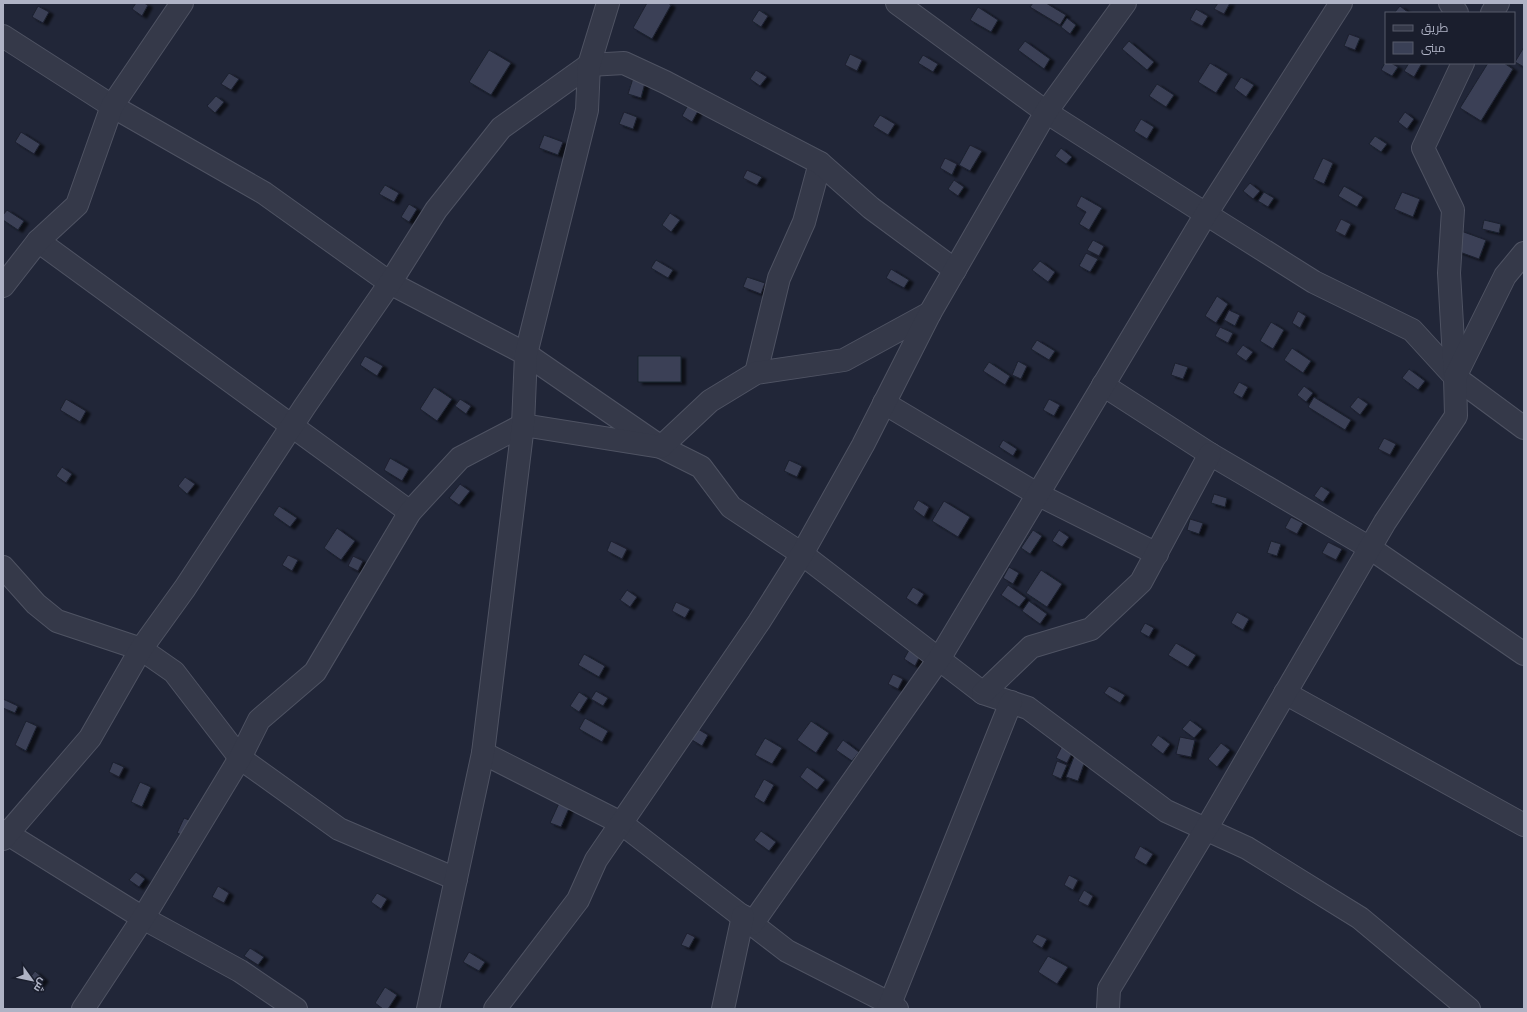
<svg xmlns="http://www.w3.org/2000/svg" width="1527" height="1012" viewBox="0 0 1527 1012" font-family="'DM Sans',Cairo,sans-serif">
	<style>
		.building { fill: #3a4056; stroke: #1c202f; filter: url(#shadow) }
		.lines { fill: none; stroke-linecap: round; stroke-linejoin: round }
		.minor-casing { stroke: #4f5363; stroke-width: 24 }
		.minor { stroke: #353949; stroke-width: 22 }
	</style>
	<defs>
		<filter id="shadow"><feDropShadow dx="4.5" dy="2.5" stdDeviation="1" flood-color="#0009"/></filter>
	</defs>
	<rect width="100%" height="100%" fill="#212638"/>
	<g class="building">
		<polygon points="136,3 144,3 148,5 142,16 132,9"/>
		<polygon points="647,3 668,3 671,5 652,39 633,28"/>
		<polygon points="1033,3 1046,3 1066,15 1060,25 1030,7"/>
		<polygon points="1218,3 1230,3 1224,14 1214,9"/>
		<polygon points="38,6 49,12 43,23 32,17"/>
		<polygon points="1400,6 1409,13 1394,13"/>
		<polygon points="978,7 998,20 991,32 970,20"/>
		<polygon points="1196,9 1208,16 1202,26 1190,20"/>
		<polygon points="759,10 768,16 761,27 752,21"/>
		<polygon points="1067,18 1076,25 1070,34 1061,27"/>
		<polygon points="1349,34 1360,38 1355,50 1344,46"/>
		<polygon points="1025,41 1050,59 1044,69 1018,50"/>
		<polygon points="1129,41 1154,62 1147,70 1122,49"/>
		<polygon points="1524,47 1524,67 1515,62"/>
		<polygon points="489,50 511,63 491,95 469,82"/>
		<polygon points="850,54 862,60 857,71 845,65"/>
		<polygon points="923,55 938,64 933,72 918,63"/>
		<polygon points="1386,61 1386,63 1391,63 1398,67 1392,76 1381,70"/>
		<polygon points="1210,63 1228,74 1216,93 1198,82"/>
		<polygon points="1409,63 1422,63 1414,77 1404,71"/>
		<polygon points="1488,63 1504,63 1513,69 1481,121 1460,108"/>
		<polygon points="756,70 767,77 760,86 750,79"/>
		<polygon points="229,73 239,79 231,90 221,84"/>
		<polygon points="634,75 646,79 641,98 628,94"/>
		<polygon points="1241,77 1254,85 1246,97 1234,88"/>
		<polygon points="1157,84 1174,95 1166,107 1149,96"/>
		<polygon points="216,96 224,102 215,113 207,106"/>
		<polygon points="688,105 698,111 692,122 682,116"/>
		<polygon points="624,112 637,117 633,129 619,124"/>
		<polygon points="1405,112 1414,119 1407,129 1398,122"/>
		<polygon points="880,115 895,124 888,135 873,126"/>
		<polygon points="1141,119 1154,127 1147,139 1134,131"/>
		<polygon points="21,132 40,144 34,154 15,142"/>
		<polygon points="544,135 563,142 558,155 539,148"/>
		<polygon points="1375,136 1387,144 1381,152 1369,144"/>
		<polygon points="970,145 982,151 970,171 959,165"/>
		<polygon points="1061,148 1072,157 1066,164 1055,156"/>
		<polygon points="945,158 957,164 952,175 940,168"/>
		<polygon points="1323,158 1333,163 1324,184 1313,179"/>
		<polygon points="747,170 762,177 757,185 743,178"/>
		<polygon points="954,180 964,187 958,196 948,189"/>
		<polygon points="1250,183 1260,191 1253,199 1243,191"/>
		<polygon points="385,185 399,193 394,202 379,194"/>
		<polygon points="1344,186 1363,197 1357,207 1338,196"/>
		<polygon points="1264,192 1274,198 1268,207 1258,201"/>
		<polygon points="1402,192 1420,199 1413,217 1394,209"/>
		<polygon points="1081,196 1102,208 1089,230 1079,224 1086,212 1076,206"/>
		<polygon points="409,204 417,209 409,222 401,217"/>
		<polygon points="7,210 24,221 18,230 3,220 3,215"/>
		<polygon points="670,213 680,220 671,232 662,225"/>
		<polygon points="1341,219 1351,224 1345,236 1335,231"/>
		<polygon points="1484,220 1501,224 1499,233 1482,229"/>
		<polygon points="1461,231 1486,240 1479,259 1454,250"/>
		<polygon points="1093,240 1104,246 1099,256 1087,250"/>
		<polygon points="1086,253 1098,259 1090,272 1079,266"/>
		<polygon points="656,260 673,270 668,278 651,268"/>
		<polygon points="1040,261 1055,272 1048,282 1032,270"/>
		<polygon points="891,269 909,280 904,288 886,278"/>
		<polygon points="747,277 765,283 761,294 743,287"/>
		<polygon points="1217,296 1228,304 1216,323 1205,316"/>
		<polygon points="1229,310 1240,315 1235,326 1224,320"/>
		<polygon points="1298,311 1306,316 1300,328 1292,323"/>
		<polygon points="1271,322 1284,330 1273,349 1260,341"/>
		<polygon points="1220,327 1233,333 1228,343 1215,336"/>
		<polygon points="1037,340 1055,351 1049,360 1031,349"/>
		<polygon points="1243,345 1253,352 1246,361 1236,354"/>
		<polygon points="1292,348 1311,361 1303,373 1284,360"/>
		<polygon points="365,356 383,366 377,376 360,365"/>
		<rect x="638" y="356" width="43" height="26"/>
		<polygon points="1018,361 1027,366 1021,379 1012,375"/>
		<polygon points="989,362 1010,376 1005,385 983,371"/>
		<polygon points="1175,363 1188,367 1183,379 1171,375"/>
		<polygon points="1409,369 1425,381 1418,390 1402,378"/>
		<polygon points="1239,382 1248,387 1242,398 1233,393"/>
		<polygon points="1304,386 1313,393 1306,402 1297,395"/>
		<polygon points="434,387 452,399 437,421 420,409"/>
		<polygon points="1314,397 1351,420 1345,430 1308,407"/>
		<polygon points="1358,397 1368,404 1360,415 1350,407"/>
		<polygon points="66,399 86,411 80,422 60,410"/>
		<polygon points="460,399 471,406 466,414 455,406"/>
		<polygon points="1049,399 1060,405 1054,416 1043,410"/>
		<polygon points="1384,438 1396,444 1390,455 1378,449"/>
		<polygon points="1003,440 1017,449 1013,456 999,447"/>
		<polygon points="390,458 409,469 402,481 384,470"/>
		<polygon points="789,460 802,466 797,477 784,471"/>
		<polygon points="62,467 72,474 66,483 56,476"/>
		<polygon points="185,477 195,484 187,494 178,486"/>
		<polygon points="460,484 470,491 459,505 449,498"/>
		<polygon points="1321,486 1330,492 1323,502 1314,496"/>
		<polygon points="1214,494 1227,498 1225,507 1211,503"/>
		<polygon points="918,500 929,507 924,517 913,509"/>
		<polygon points="944,501 970,517 958,537 932,521"/>
		<polygon points="279,506 297,518 290,527 273,515"/>
		<polygon points="1291,517 1303,523 1297,534 1285,528"/>
		<polygon points="1190,519 1203,523 1199,534 1187,530"/>
		<polygon points="337,528 355,541 341,560 324,548"/>
		<polygon points="1033,530 1042,536 1030,554 1021,548"/>
		<polygon points="1059,530 1069,537 1062,547 1052,541"/>
		<polygon points="611,541 627,549 622,559 607,551"/>
		<polygon points="1271,541 1281,544 1277,556 1267,553"/>
		<polygon points="1328,542 1342,549 1336,560 1322,553"/>
		<polygon points="288,555 298,560 292,571 282,565"/>
		<polygon points="353,556 363,561 358,571 348,566"/>
		<polygon points="1009,567 1019,573 1013,584 1003,578"/>
		<polygon points="1041,570 1062,584 1047,607 1026,593"/>
		<polygon points="1008,585 1026,598 1019,607 1001,595"/>
		<polygon points="913,587 924,594 917,605 906,598"/>
		<polygon points="627,590 637,597 630,607 620,600"/>
		<polygon points="1029,601 1047,614 1040,624 1022,611"/>
		<polygon points="676,602 690,609 685,618 672,611"/>
		<polygon points="1237,612 1249,619 1243,630 1231,623"/>
		<polygon points="1145,623 1154,628 1149,637 1140,632"/>
		<polygon points="1176,643 1196,655 1188,667 1168,655"/>
		<polygon points="910,648 921,654 915,666 904,659"/>
		<polygon points="584,654 605,666 599,677 578,665"/>
		<polygon points="893,674 903,679 898,689 888,684"/>
		<polygon points="1109,686 1125,695 1120,703 1104,693"/>
		<polygon points="596,691 608,698 603,706 591,699"/>
		<polygon points="579,692 588,698 579,712 570,706"/>
		<polygon points="3,699 18,706 15,713 3,708"/>
		<polygon points="585,718 608,731 602,742 579,729"/>
		<polygon points="1190,720 1202,729 1194,738 1182,729"/>
		<polygon points="26,721 37,726 26,751 15,745"/>
		<polygon points="811,721 829,733 816,753 797,740"/>
		<polygon points="698,729 708,735 702,746 692,740"/>
		<polygon points="1158,735 1170,744 1163,754 1151,745"/>
		<polygon points="1180,737 1195,740 1191,757 1176,754"/>
		<polygon points="765,738 782,748 772,764 755,755"/>
		<polygon points="843,740 859,752 852,761 836,750"/>
		<polygon points="1221,743 1230,750 1217,767 1208,759"/>
		<polygon points="1062,746 1073,751 1067,763 1056,758"/>
		<polygon points="1075,754 1086,758 1078,781 1066,777"/>
		<polygon points="1057,761 1067,765 1061,779 1052,775"/>
		<polygon points="113,762 124,767 119,777 109,772"/>
		<polygon points="807,767 825,780 817,790 800,777"/>
		<polygon points="764,779 774,785 764,803 754,797"/>
		<polygon points="140,782 151,787 142,807 131,802"/>
		<polygon points="560,801 570,806 561,827 550,823"/>
		<polygon points="184,818 194,822 187,837 177,833"/>
		<polygon points="761,831 776,842 769,851 754,840"/>
		<polygon points="1140,846 1153,854 1146,865 1134,858"/>
		<polygon points="136,872 145,879 139,887 129,880"/>
		<polygon points="1069,875 1078,880 1073,890 1064,885"/>
		<polygon points="218,886 229,893 224,903 212,897"/>
		<polygon points="1084,890 1093,896 1088,906 1078,901"/>
		<polygon points="377,893 387,899 381,909 371,902"/>
		<polygon points="687,933 695,937 689,948 681,945"/>
		<polygon points="1037,934 1047,939 1042,948 1032,942"/>
		<polygon points="250,948 264,957 258,965 244,956"/>
		<polygon points="469,952 485,962 479,971 463,962"/>
		<polygon points="1048,956 1068,967 1057,984 1038,972"/>
		<polygon points="35,971 44,979 37,988 28,980"/>
		<polygon points="385,987 397,995 388,1009 383,1009 375,1003"/>
	</g>
	<g class="lines">
		<defs>
			<g id="minor">
				<polyline points="897,3 1046,112 1206,214 1314,282 1412,330 1455,377 1524,428"/>
				<polyline points="1450,3 1457,13"/>
				<polyline points="1492,13 1498,3"/>
				<polyline points="3,36 112,106 264,193 390,283 526,354 661,447 701,467 731,507 802,554 983,693 1028,708 1166,811 1247,848 1360,918 1469,1009"/>
				<polyline points="38,241 410,512"/>
				<polyline points="3,286 38,241 77,205 112,106 182,3"/>
				<polyline points="756,373 779,278 804,222 820,163"/>
				<polyline points="1455,376 1449,273 1453,210 1423,148 1463,63"/>
				<polyline points="1103,385 1210,454 1370,548 1524,654"/>
				<polyline points="884,403 1037,494 1157,554"/>
				<polyline points="3,567 36,604 57,621 141,649 174,672 240,758 339,829 456,879"/>
				<polyline points="983,693 1031,647 1091,629 1141,582 1210,454"/>
				<polyline points="1285,693 1524,825"/>
				<polyline points="483,753 621,823 787,951 891,1004 897,1009"/>
				<polyline points="3,831 143,918 240,971 296,1009"/>
				<polyline points="3,839 90,738 141,649 185,588 305,406 390,283 436,210 501,128 589,65 624,63 665,82 820,163 871,208 955,270"/>
				<polyline points="752,924 939,659 1206,214 1341,3"/>
				<polyline points="83,1009 143,918 240,758 259,720 315,672 410,512 460,458 523,425 661,447 710,401 756,373 844,360 930,313"/>
				<polyline points="428,1009 483,753 523,425 526,354 587,110 589,65 608,3"/>
				<polyline points="495,1009 578,900 596,860 759,622 802,554 863,445 930,313 1046,112 1125,3"/>
				<polyline points="723,1009 743,916"/>
				<polyline points="888,1009 1011,702"/>
				<polyline points="1108,1009 1109,989 1206,829 1385,522 1456,416 1455,377 1505,276 1524,253"/>
			</g>
		</defs>
		<use href="#minor" class="minor-casing"/>
		<use href="#minor" class="minor"/>
	</g>
	<rect width="1527" height="1012" fill="none" stroke="#afb3c5" stroke-width="8"/>
	<rect x="1385" y="12" width="130" height="52" fill="#1a1e2d" stroke="#565a6a"/>
	<rect x="1393" y="25" width="20" height="6" fill="#353949" stroke="#565a6a"/>
	<text x="1421" y="32" font-size="12" fill="#afb3c5">طريق</text>
	<rect x="1393" y="42" width="20" height="12" fill="#3a4056" stroke="#565a6a"/>
	<text x="1421" y="52" font-size="12" fill="#afb3c5">مبنى</text>
	<g transform="translate(32 980) rotate(123)" stroke="#1a1e2d" stroke-width="3" paint-order="stroke">
	<path d="M0-3L7 15L0 10L-7 15Z" fill="#afb3c5"/>
	<text y="-6" font-size="11" font-weight="bold" text-anchor="middle" fill="#afb3c5">ش</text>
	</g>
</svg>
